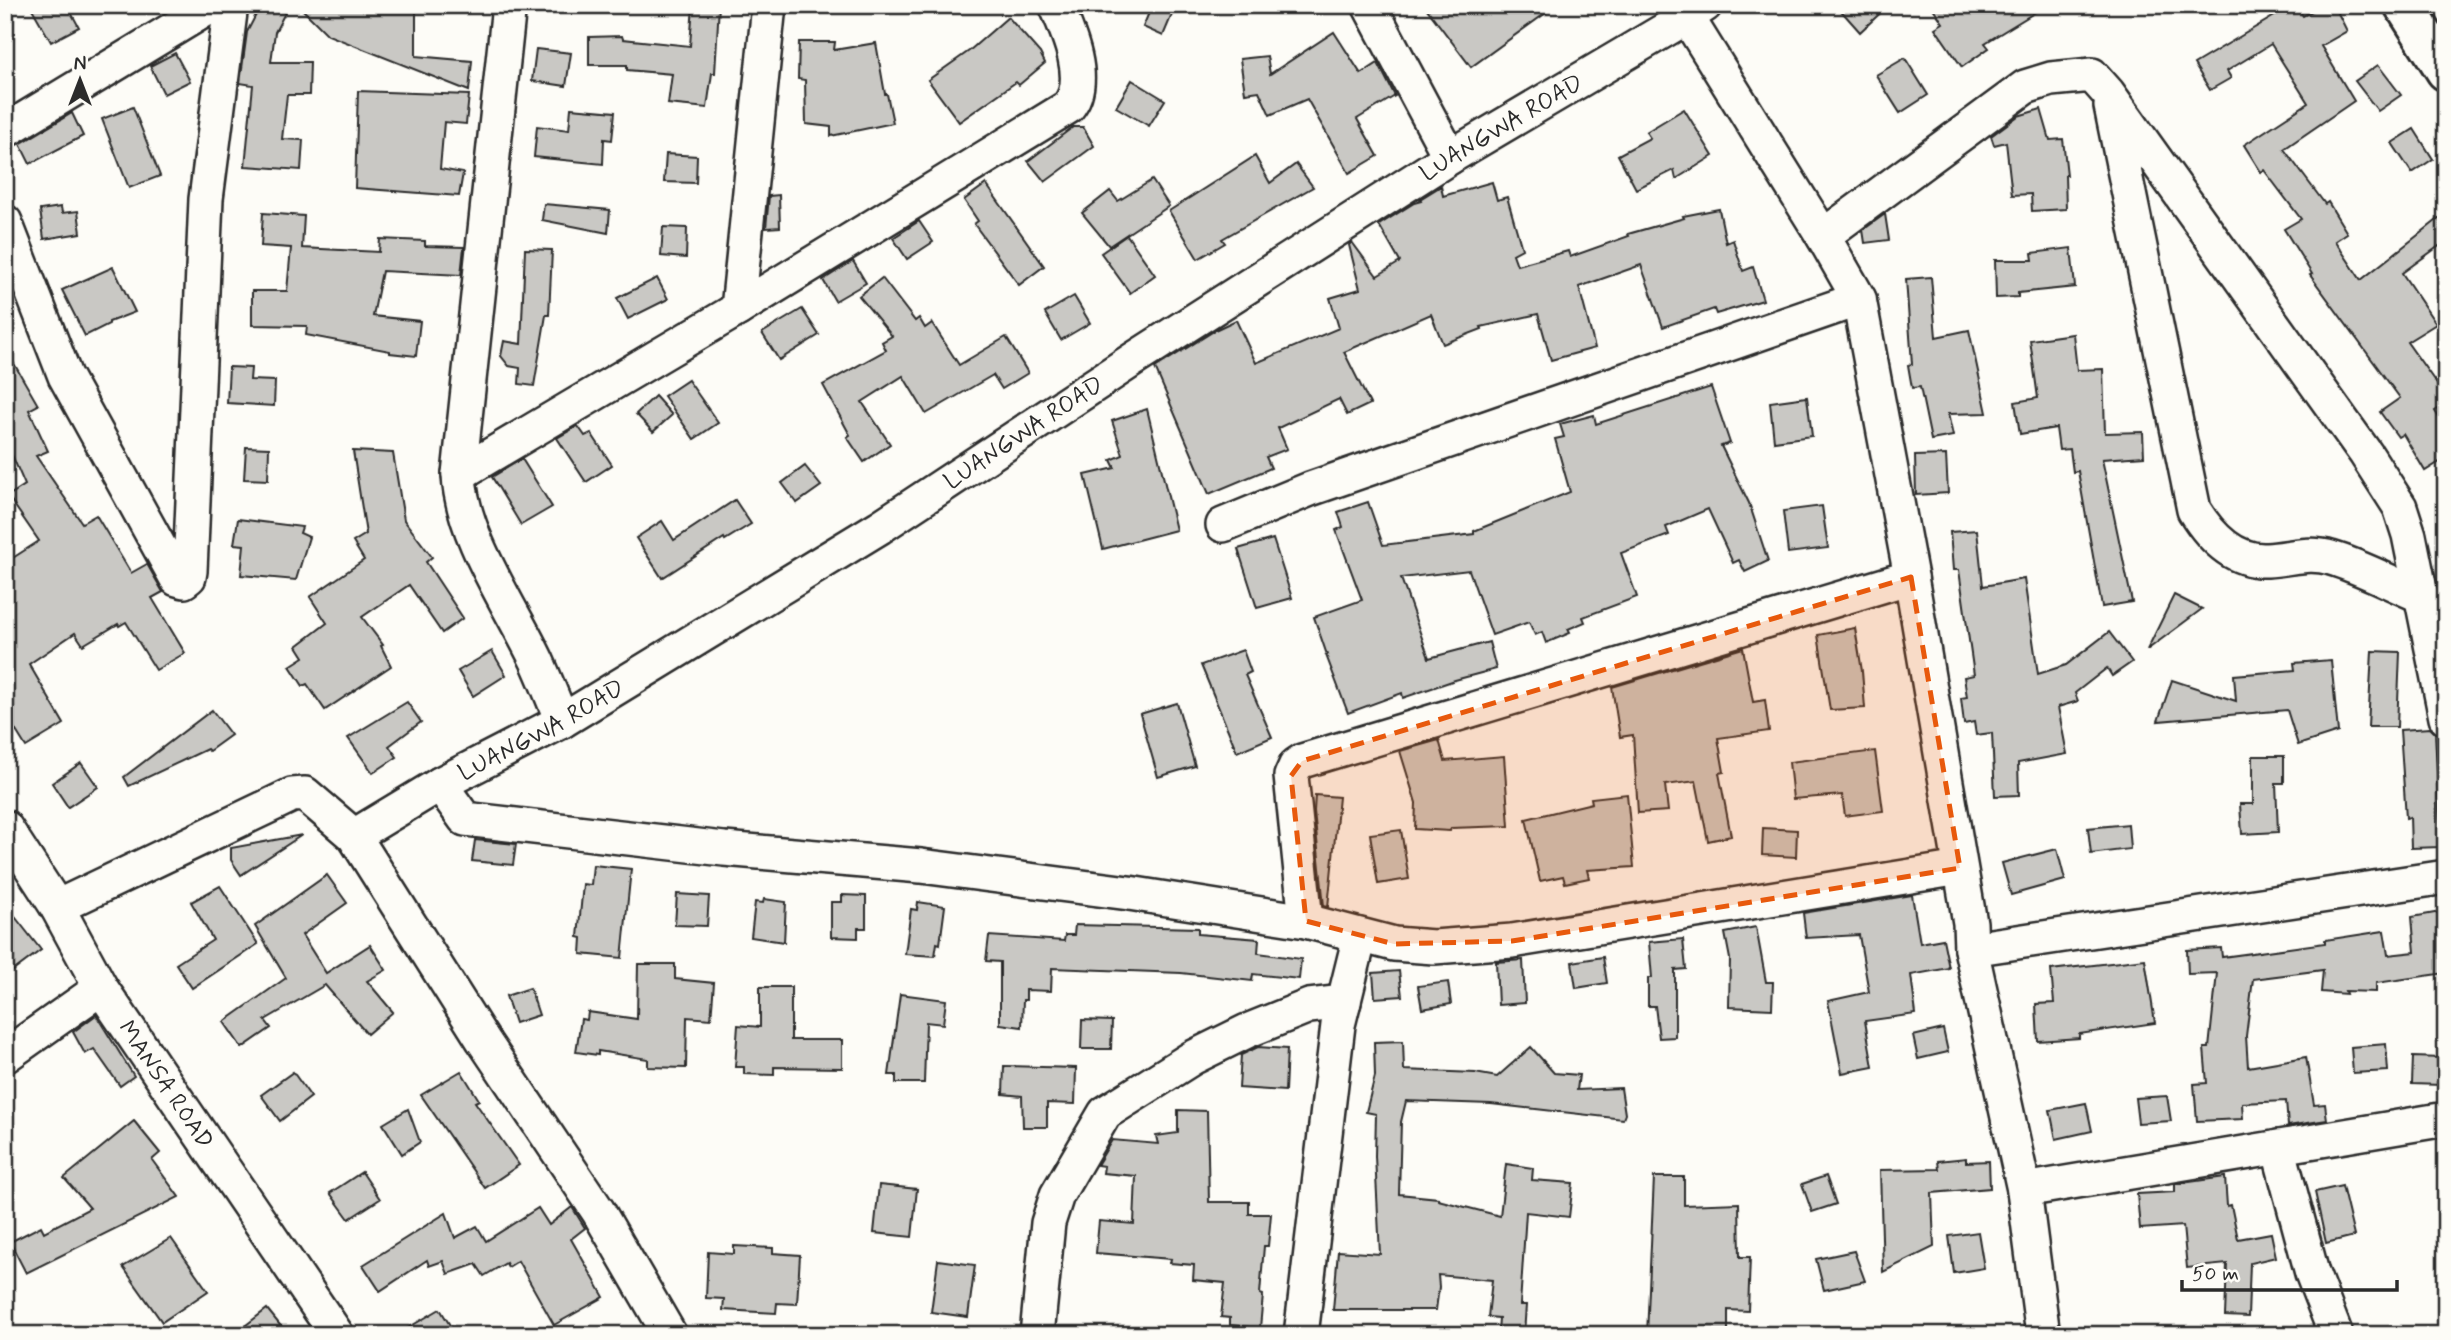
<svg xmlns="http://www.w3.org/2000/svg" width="2451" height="1340" viewBox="0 0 2451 1340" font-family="Mynerve,sans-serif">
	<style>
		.building { fill: #c9c8c4; stroke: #2b2b2b; stroke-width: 2 }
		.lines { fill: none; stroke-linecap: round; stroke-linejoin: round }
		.minor-casing { stroke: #2b2b2b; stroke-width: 38 }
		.major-casing { stroke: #2b2b2b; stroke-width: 44 }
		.minor { stroke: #fdfcf7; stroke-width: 33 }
		.major { stroke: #fdfcf7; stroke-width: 38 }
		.marked { fill: #e8590c; fill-opacity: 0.2; stroke: #e8590c; stroke-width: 5; stroke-dasharray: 14 9; stroke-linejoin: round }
		.labels { text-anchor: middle; stroke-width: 5; stroke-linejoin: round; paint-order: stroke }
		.street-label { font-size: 24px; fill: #2b2b2b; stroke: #fdfcf7 }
	</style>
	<rect width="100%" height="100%" fill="#fdfcf7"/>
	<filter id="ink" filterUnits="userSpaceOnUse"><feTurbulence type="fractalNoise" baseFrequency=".0143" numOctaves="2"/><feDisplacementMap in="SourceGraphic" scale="14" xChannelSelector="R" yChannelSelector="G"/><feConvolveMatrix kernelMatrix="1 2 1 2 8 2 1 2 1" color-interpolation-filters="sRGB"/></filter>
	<g filter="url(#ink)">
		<g class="building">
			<polygon points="30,5 67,5 79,27 51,42"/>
			<polygon points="261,5 289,5 275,32 271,62 310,62 309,95 287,95 282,139 303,140 301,170 245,166 253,85 240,83 247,32"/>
			<polygon points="298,5 416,5 416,56 472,61 469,91 328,35"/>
			<polygon points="693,5 719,5 715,73 712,73 707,108 668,104 672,74 627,70 627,65 589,65 589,37 622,36 623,39 690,46"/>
			<polygon points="1152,5 1176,5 1163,36 1143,27"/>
			<polygon points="1424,5 1557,5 1471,67"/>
			<polygon points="1836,5 1889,5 1860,32"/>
			<polygon points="1931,5 2047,5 1985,43 1989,48 1962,67 1935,28 1943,23"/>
			<polygon points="2293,5 2296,5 2303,16 2323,5 2334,5 2347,31 2321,46 2354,101 2284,149 2325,204 2328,202 2347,233 2335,241 2361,280 2446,213 2446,241 2402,273 2436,324 2407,342 2446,397 2446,404 2435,411 2446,429 2446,458 2425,471 2403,434 2398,437 2380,412 2400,398 2310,275 2312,274 2284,229 2301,219 2264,170 2261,172 2244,145 2308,103 2271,44 2227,71 2231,78 2210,90 2194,64"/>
			<polygon points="1008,17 1040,53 1045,63 1019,85 1016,82 959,122 928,80 969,51"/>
			<polygon points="1334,32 1361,74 1378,63 1395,96 1357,119 1378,156 1349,173 1307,99 1270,115 1259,91 1245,93 1240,59 1267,56 1270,74"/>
			<polygon points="799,42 835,42 834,50 876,43 885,94 887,94 893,123 831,136 831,127 806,124 805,80 798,79"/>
			<polygon points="536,49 571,53 566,86 532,81"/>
			<polygon points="175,53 190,81 164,94 150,66"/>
			<polygon points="1905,58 1928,95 1900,113 1876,75"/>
			<polygon points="2378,65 2401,95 2378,111 2355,81"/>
			<polygon points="1132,80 1165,100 1149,126 1116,107"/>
			<polygon points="358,91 469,95 466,124 444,122 440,169 463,173 459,196 355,188"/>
			<polygon points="133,107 160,176 129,188 102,119"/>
			<polygon points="571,108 615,112 612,140 604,139 603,164 534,157 537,126 569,130"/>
			<polygon points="1684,109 1713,156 1676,179 1674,170 1636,189 1618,155 1650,138 1646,132"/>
			<polygon points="2041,109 2050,140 2063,139 2067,175 2065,175 2066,209 2032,211 2031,194 2012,195 2006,142 1994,145 1991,136 2018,116"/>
			<polygon points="72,113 83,136 30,164 20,144"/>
			<polygon points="1073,127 1083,127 1094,146 1045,182 1028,161"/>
			<polygon points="2414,129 2433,159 2412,173 2392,143"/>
			<polygon points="666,154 697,156 696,183 664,182"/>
			<polygon points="1255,156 1270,183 1296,164 1313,187 1222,239 1225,243 1198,259 1169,211"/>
			<polygon points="1152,180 1169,206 1109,246 1082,213 1110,191 1118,201"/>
			<polygon points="1492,182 1497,200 1507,197 1522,249 1513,254 1517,265 1568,251 1570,257 1629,236 1628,234 1684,218 1683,216 1719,209 1726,243 1733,240 1743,271 1753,267 1763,300 1716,314 1714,309 1663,327 1641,265 1579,287 1595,348 1551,360 1538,314 1481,327 1482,329 1443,344 1431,314 1344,352 1370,404 1347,415 1339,399 1278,428 1287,449 1266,457 1271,468 1209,494 1155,368 1217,329 1236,320 1256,363 1339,328 1330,298 1360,289 1349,245 1352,242 1377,276 1400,262 1379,225 1414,203 1421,201 1420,199 1441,186 1443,196"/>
			<polygon points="986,184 1044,266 1019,285 974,224 978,221 964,200"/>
			<polygon points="779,195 780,227 766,228 769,196"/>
			<polygon points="544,204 610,210 608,233 542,220"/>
			<polygon points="61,207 62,213 78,211 81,233 44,239 40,210"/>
			<polygon points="263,213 304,216 302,248 379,252 380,239 425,241 425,246 464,247 461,275 382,271 373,316 420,321 416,356 390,353 390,351 306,335 307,326 252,325 252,291 287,291 291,248 261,246"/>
			<polygon points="1885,214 1889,240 1865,243 1863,230"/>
			<polygon points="919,221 933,242 907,259 893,238"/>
			<polygon points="663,227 687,228 686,258 661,256"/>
			<polygon points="1127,235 1155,275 1130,293 1101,253"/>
			<polygon points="2071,248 2075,287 2018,293 2018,297 1996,298 1995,260 2033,260 2032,253"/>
			<polygon points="525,249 552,250 549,315 546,315 534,386 519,384 520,368 509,366 501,356 504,341 521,344"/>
			<polygon points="853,261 866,283 835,301 823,280"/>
			<polygon points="113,267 135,312 109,322 109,324 85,336 62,290"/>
			<polygon points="1931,277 1936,337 1969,330 1987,413 1948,414 1953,436 1931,440 1920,387 1912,388 1908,365 1912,364 1906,279"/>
			<polygon points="657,278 668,299 628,319 617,298"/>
			<polygon points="882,278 915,321 919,318 925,328 932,323 959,365 1006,337 1028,373 1002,389 993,375 926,414 903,376 862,402 890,444 864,462 847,437 850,435 823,385 886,350 882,342 892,336 859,296"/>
			<polygon points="1074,296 1090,323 1061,340 1045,313"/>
			<polygon points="802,309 819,335 779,360 762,333"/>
			<polygon points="2073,334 2077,370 2103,369 2105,433 2143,432 2144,456 2102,459 2132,602 2102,607 2078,471 2073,472 2070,449 2059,450 2056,428 2020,434 2015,402 2038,398 2030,340"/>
			<polygon points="5,348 38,405 29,410 48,451 36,456 82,523 96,515 131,573 147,564 163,592 152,598 185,653 156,670 126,622 119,626 118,624 83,645 75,633 29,664 64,724 26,747 5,713 5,563 39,541 8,496 25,485 5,439"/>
			<polygon points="229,367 251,368 250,380 275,381 274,406 227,403"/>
			<polygon points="688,380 718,423 694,439 664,396"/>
			<polygon points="1711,387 1730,443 1721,446 1749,503 1768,561 1745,572 1739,560 1733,563 1708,509 1666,527 1669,535 1621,553 1637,597 1583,617 1585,622 1568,629 1570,633 1546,643 1542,632 1535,635 1529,622 1492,635 1469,570 1401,578 1429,658 1489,642 1496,669 1455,680 1403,698 1402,693 1348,713 1326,655 1327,655 1314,617 1362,600 1336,530 1343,527 1338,512 1368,502 1383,545 1474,534 1474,531 1570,492 1555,439 1564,437 1560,424 1594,415 1596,424"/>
			<polygon points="655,396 672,415 653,432 636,414"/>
			<polygon points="1807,397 1812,436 1774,441 1770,402"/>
			<polygon points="1147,409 1176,530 1103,549 1085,475 1115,468 1111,460 1123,455 1112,421"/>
			<polygon points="578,426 585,436 591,433 612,465 586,482 557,438"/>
			<polygon points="246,447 269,448 268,480 244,479"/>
			<polygon points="353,451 393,453 404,520 432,557 426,562 463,618 442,633 409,585 362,617 383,645 381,646 391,666 325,710 307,684 303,686 290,666 304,657 297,646 327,623 310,597 364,560 353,542 366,534"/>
			<polygon points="1946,455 1948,493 1916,495 1915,456"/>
			<polygon points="522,459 552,507 521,525 492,477"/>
			<polygon points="805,466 821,486 797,503 782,483"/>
			<polygon points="735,500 751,524 725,540 724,538 662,578 636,538 662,521 674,540"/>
			<polygon points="1822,506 1828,548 1788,553 1783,511"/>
			<polygon points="238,519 302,527 300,533 309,537 296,580 241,575 244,545 234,544"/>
			<polygon points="1977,530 1983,586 2024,579 2038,674 2066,665 2109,632 2132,662 2112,676 2107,668 2075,693 2078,701 2058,707 2067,754 2018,763 2019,795 1995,796 1992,733 1976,735 1974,722 1964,724 1961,698 1967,697 1964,677 1974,675 1959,570 1953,570 1950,532"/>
			<polygon points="1273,539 1292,598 1257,608 1238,549"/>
			<polygon points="2174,595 2202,609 2147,650"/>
			<polygon points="1855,628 1862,671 1865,708 1830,710 1818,635"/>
			<polygon points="1743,648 1753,702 1765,700 1769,731 1718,738 1724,772 1719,773 1731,836 1708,841 1696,781 1665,785 1668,811 1638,813 1633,735 1620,737 1612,687"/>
			<polygon points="1243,650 1251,672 1245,675 1272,737 1237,752 1201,665"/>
			<polygon points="492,651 506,675 473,696 458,671"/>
			<polygon points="2372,651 2400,652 2397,727 2368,727"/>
			<polygon points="2331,660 2338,732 2298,745 2287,710 2158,721 2172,680 2236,701 2234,675 2295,670 2294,663"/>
			<polygon points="407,702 421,722 389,746 397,757 373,773 348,738"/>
			<polygon points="1177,703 1195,766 1158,777 1140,714"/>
			<polygon points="212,710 231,735 209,751 207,749 129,786 124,777"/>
			<polygon points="2430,728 2435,733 2441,847 2411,848 2410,817 2406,818 2400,730"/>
			<polygon points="1439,740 1445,761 1504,756 1509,826 1451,828 1450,831 1415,829 1416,803 1400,751"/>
			<polygon points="1875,751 1883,811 1845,816 1842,795 1793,799 1789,762"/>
			<polygon points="2253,756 2284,756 2284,783 2276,783 2278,832 2242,834 2240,804 2253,804"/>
			<polygon points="81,763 98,787 68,807 52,783"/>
			<polygon points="1627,794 1634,867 1587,870 1589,878 1565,883 1563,876 1540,881 1526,819 1592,803 1591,798"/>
			<polygon points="1315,795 1339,797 1328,907 1324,906 1314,811"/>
			<polygon points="2128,824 2130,849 2091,854 2088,828"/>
			<polygon points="1763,828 1797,830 1796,857 1762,855"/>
			<polygon points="1401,830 1409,879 1378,884 1370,834"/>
			<polygon points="302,835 241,875 231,860 231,848"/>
			<polygon points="475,840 516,844 513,865 472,861"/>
			<polygon points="2057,849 2065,880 2011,895 2002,863"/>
			<polygon points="593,865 631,869 622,958 581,954 582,938 578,937 583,884 591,885"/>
			<polygon points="327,875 347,903 302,935 326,973 370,945 386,970 367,981 393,1012 367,1034 325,985 265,1020 271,1028 242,1048 224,1022 286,978 255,926"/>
			<polygon points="220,886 258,944 192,988 176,964 213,940 191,902"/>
			<polygon points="677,894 709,896 707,926 675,925"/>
			<polygon points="842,895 866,896 866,928 858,928 858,938 831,937 831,902 842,902"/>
			<polygon points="1912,895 1920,943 1943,939 1949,968 1911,975 1916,1014 1865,1021 1873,1067 1842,1073 1828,1001 1869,992 1859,935 1806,938 1803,913"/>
			<polygon points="764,899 786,902 784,942 751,937 755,902 763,903"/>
			<polygon points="918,902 945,906 940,944 937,943 935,956 905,954 911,909 917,910"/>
			<polygon points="5,904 41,950 5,977"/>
			<polygon points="2446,911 2446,973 2376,983 2376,992 2345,991 2346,994 2321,992 2323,970 2253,979 2246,1036 2248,1067 2306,1057 2314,1105 2325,1104 2327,1120 2288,1126 2286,1101 2242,1103 2243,1119 2197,1121 2194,1084 2207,1083 2204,1048 2209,1048 2217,973 2188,974 2187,950 2221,948 2222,957 2325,943 2325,940 2384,931 2388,955 2415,952 2412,917"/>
			<polygon points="1075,925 1198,928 1198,934 1259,939 1258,953 1301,959 1299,979 1253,974 1252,981 1181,973 1052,968 1051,991 1026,990 1026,1000 1023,1000 1022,1027 1000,1024 1000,962 986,961 989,936 1064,941 1065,935 1074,935"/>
			<polygon points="1756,927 1766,982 1773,982 1772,1009 1729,1007 1730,959 1725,933"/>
			<polygon points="1683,939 1686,969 1675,970 1675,1037 1659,1038 1655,1006 1648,1006 1648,978 1652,978 1649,942"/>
			<polygon points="1603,957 1607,983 1576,988 1572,962"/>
			<polygon points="2145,959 2155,1023 2079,1034 2079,1038 2038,1041 2036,1004 2054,1003 2051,970"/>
			<polygon points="1523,960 1525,1003 1498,1005 1496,962"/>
			<polygon points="638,964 675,964 675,979 714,983 711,1019 687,1017 686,1068 648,1067 648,1059 598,1051 598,1055 576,1052 581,1019 587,1020 588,1012 637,1019"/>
			<polygon points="1399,971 1402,996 1375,998 1373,973"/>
			<polygon points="1448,982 1451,1004 1422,1009 1418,986"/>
			<polygon points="760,987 791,987 791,1040 842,1040 842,1068 774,1067 774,1075 744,1074 744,1067 735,1067 738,1025 760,1027"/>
			<polygon points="530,988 539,1015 515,1023 506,996"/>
			<polygon points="900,994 946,1000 943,1024 926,1022 924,1083 896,1083 896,1075 889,1075"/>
			<polygon points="96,1015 134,1076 120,1086 94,1049 85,1054 73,1032"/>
			<polygon points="1082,1020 1112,1021 1111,1049 1081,1049"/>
			<polygon points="1943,1029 1948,1052 1918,1059 1913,1036"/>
			<polygon points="1403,1041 1404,1070 1475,1073 1497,1077 1531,1047 1554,1073 1579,1075 1577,1090 1621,1088 1625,1114 1623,1119 1491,1104 1406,1101 1401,1122 1399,1194 1438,1198 1438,1200 1500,1216 1506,1164 1533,1168 1532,1180 1573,1183 1569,1217 1526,1212 1520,1305 1526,1305 1524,1334 1498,1332 1499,1318 1488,1317 1492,1280 1438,1275 1439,1287 1436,1310 1333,1310 1338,1251 1380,1254 1375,1156 1376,1114 1366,1112 1375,1076 1374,1042"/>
			<polygon points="2386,1044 2388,1071 2353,1073 2351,1047"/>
			<polygon points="1258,1047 1287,1049 1285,1091 1239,1088 1241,1055"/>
			<polygon points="2413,1057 2442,1058 2441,1085 2412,1084"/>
			<polygon points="1004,1066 1076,1068 1075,1104 1047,1103 1047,1127 1023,1127 1022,1096 1003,1094"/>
			<polygon points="461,1071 479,1100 475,1102 519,1165 485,1188 421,1095"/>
			<polygon points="293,1072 311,1097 280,1121 261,1095"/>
			<polygon points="2167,1096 2171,1121 2138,1123 2135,1098"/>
			<polygon points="2086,1103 2092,1131 2056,1139 2050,1110"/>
			<polygon points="408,1109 420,1142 402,1154 383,1124"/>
			<polygon points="1178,1110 1207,1111 1209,1202 1249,1202 1249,1214 1271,1214 1268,1246 1264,1246 1260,1294 1263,1295 1260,1328 1230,1325 1230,1318 1221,1317 1225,1283 1193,1280 1194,1265 1170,1263 1171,1259 1096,1253 1099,1221 1134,1224 1136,1176 1103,1173 1104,1166 1097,1165 1112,1140 1158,1144 1156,1136 1178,1133"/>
			<polygon points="134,1121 160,1153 152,1160 179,1197 26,1273 10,1242 41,1226 44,1232 90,1208 64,1178"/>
			<polygon points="1966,1158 1966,1162 1989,1161 1990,1188 1932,1193 1934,1247 1883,1272 1880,1170 1939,1169 1938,1161"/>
			<polygon points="362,1172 380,1199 349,1219 330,1193"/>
			<polygon points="1826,1176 1836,1204 1812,1212 1802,1184"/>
			<polygon points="1654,1177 1684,1177 1684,1205 1739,1203 1740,1257 1750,1257 1748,1311 1728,1310 1728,1335 1647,1335"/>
			<polygon points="2225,1177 2227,1206 2231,1205 2238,1239 2271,1233 2276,1257 2250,1263 2248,1317 2225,1316 2227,1264 2187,1268 2183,1226 2140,1229 2137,1194 2175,1192 2175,1184"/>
			<polygon points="879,1185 917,1189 912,1237 874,1233"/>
			<polygon points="2342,1186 2354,1236 2326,1243 2315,1192"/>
			<polygon points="572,1207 585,1228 571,1239 604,1297 554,1325 518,1261 508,1267 506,1263 484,1276 476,1264 448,1274 443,1261 429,1266 427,1260 380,1291 363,1265 446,1213 455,1238 477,1226 486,1241 538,1208 549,1225"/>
			<polygon points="1978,1232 1984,1268 1954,1273 1949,1236"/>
			<polygon points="171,1238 208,1291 162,1322 123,1267"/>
			<polygon points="734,1246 773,1248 773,1253 800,1255 797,1304 777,1303 776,1313 723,1310 724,1299 706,1298 708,1252 734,1254"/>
			<polygon points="1854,1251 1865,1281 1824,1290 1816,1259"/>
			<polygon points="938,1260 975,1265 968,1317 931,1312"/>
			<polygon points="267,1309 288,1335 233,1335"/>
			<polygon points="440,1309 456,1335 396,1335"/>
		</g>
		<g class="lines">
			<defs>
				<g id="minor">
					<path d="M509,5L459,474C461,535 511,606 537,661C546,681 554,701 562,721"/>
					<polyline points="1369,5 1450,157"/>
					<polyline points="1705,5 1687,17 1823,236 1859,299 1911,577 1970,923 1971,949 2024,1190 2043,1335"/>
					<path d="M2111,106L2194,510C2210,536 2234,562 2267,560C2289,559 2309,551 2331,558C2362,567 2392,584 2422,596"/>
					<polyline points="5,131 213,5"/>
					<polyline points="5,222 65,376 177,579 184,581 189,577 190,571 206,199 231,5"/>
					<polyline points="1823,236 2025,87 2051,79 2092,75 2108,93 2366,454 2400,507 2409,535 2446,718"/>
					<polyline points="738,309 769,5"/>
					<path d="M459,474L738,309L1068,107C1090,81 1068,32 1056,5"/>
					<polyline points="1223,525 1310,489 1859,299"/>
					<polyline points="440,784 465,819 724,849 921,866 1129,893 1306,921 1394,944 1434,947 1512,941 1960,868"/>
					<path id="s1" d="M5,827L57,907L101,988L337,1335"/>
					<path id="s2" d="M354,836L440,784L562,721L880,527L1134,359L1450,157L1687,17"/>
					<polyline points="57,907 292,795 305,794 354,836 483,1040 598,1211 670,1335"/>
					<polyline points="1306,921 1291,776 1296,765 1302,761 1911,577"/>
					<polyline points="1971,949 2446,877"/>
					<polyline points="5,1056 101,988"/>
					<polyline points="2278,1147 2312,1273 2336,1335"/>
					<polyline points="2024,1190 2446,1119"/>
					<polyline points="1037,1335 1048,1223 1057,1195 1105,1113 1192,1058 1247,1031 1309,1006 1344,1002"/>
					<polyline points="1301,1335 1338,1025 1360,936"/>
				</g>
				<polyline id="major" points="2404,5 2446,71"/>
			</defs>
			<use href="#minor" class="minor-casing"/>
			<use href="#major" class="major-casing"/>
			<use href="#minor" class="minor"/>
			<use href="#major" class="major"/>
		</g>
	</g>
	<path class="marked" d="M1911,577L1960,868L1512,941L1394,944L1306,921L1291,776L1302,761Z"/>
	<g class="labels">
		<g class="street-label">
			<text dy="8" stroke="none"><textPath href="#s2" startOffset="1349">LUANGWA ROAD</textPath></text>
			<text dy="8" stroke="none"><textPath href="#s2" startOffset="782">LUANGWA ROAD</textPath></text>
			<text dy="8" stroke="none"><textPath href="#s2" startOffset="215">LUANGWA ROAD</textPath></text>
			<text dy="8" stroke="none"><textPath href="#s1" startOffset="304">MANSA ROAD</textPath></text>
		</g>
	</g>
	<rect width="2451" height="1340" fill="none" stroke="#fdfcf7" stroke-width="28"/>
	<rect x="14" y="14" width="2423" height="1312" fill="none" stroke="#2b2b2b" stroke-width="2.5" filter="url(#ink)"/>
	<g transform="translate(80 80)" stroke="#fdfcf7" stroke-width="5" paint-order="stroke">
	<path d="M0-5L12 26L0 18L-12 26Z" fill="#2b2b2b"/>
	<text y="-10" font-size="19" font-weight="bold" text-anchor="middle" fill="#2b2b2b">N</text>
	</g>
	<path d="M2182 1280v10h215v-10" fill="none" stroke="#2b2b2b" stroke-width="3.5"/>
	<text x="2192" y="1280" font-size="21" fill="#2b2b2b" stroke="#fdfcf7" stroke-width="5" paint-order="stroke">50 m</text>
</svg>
